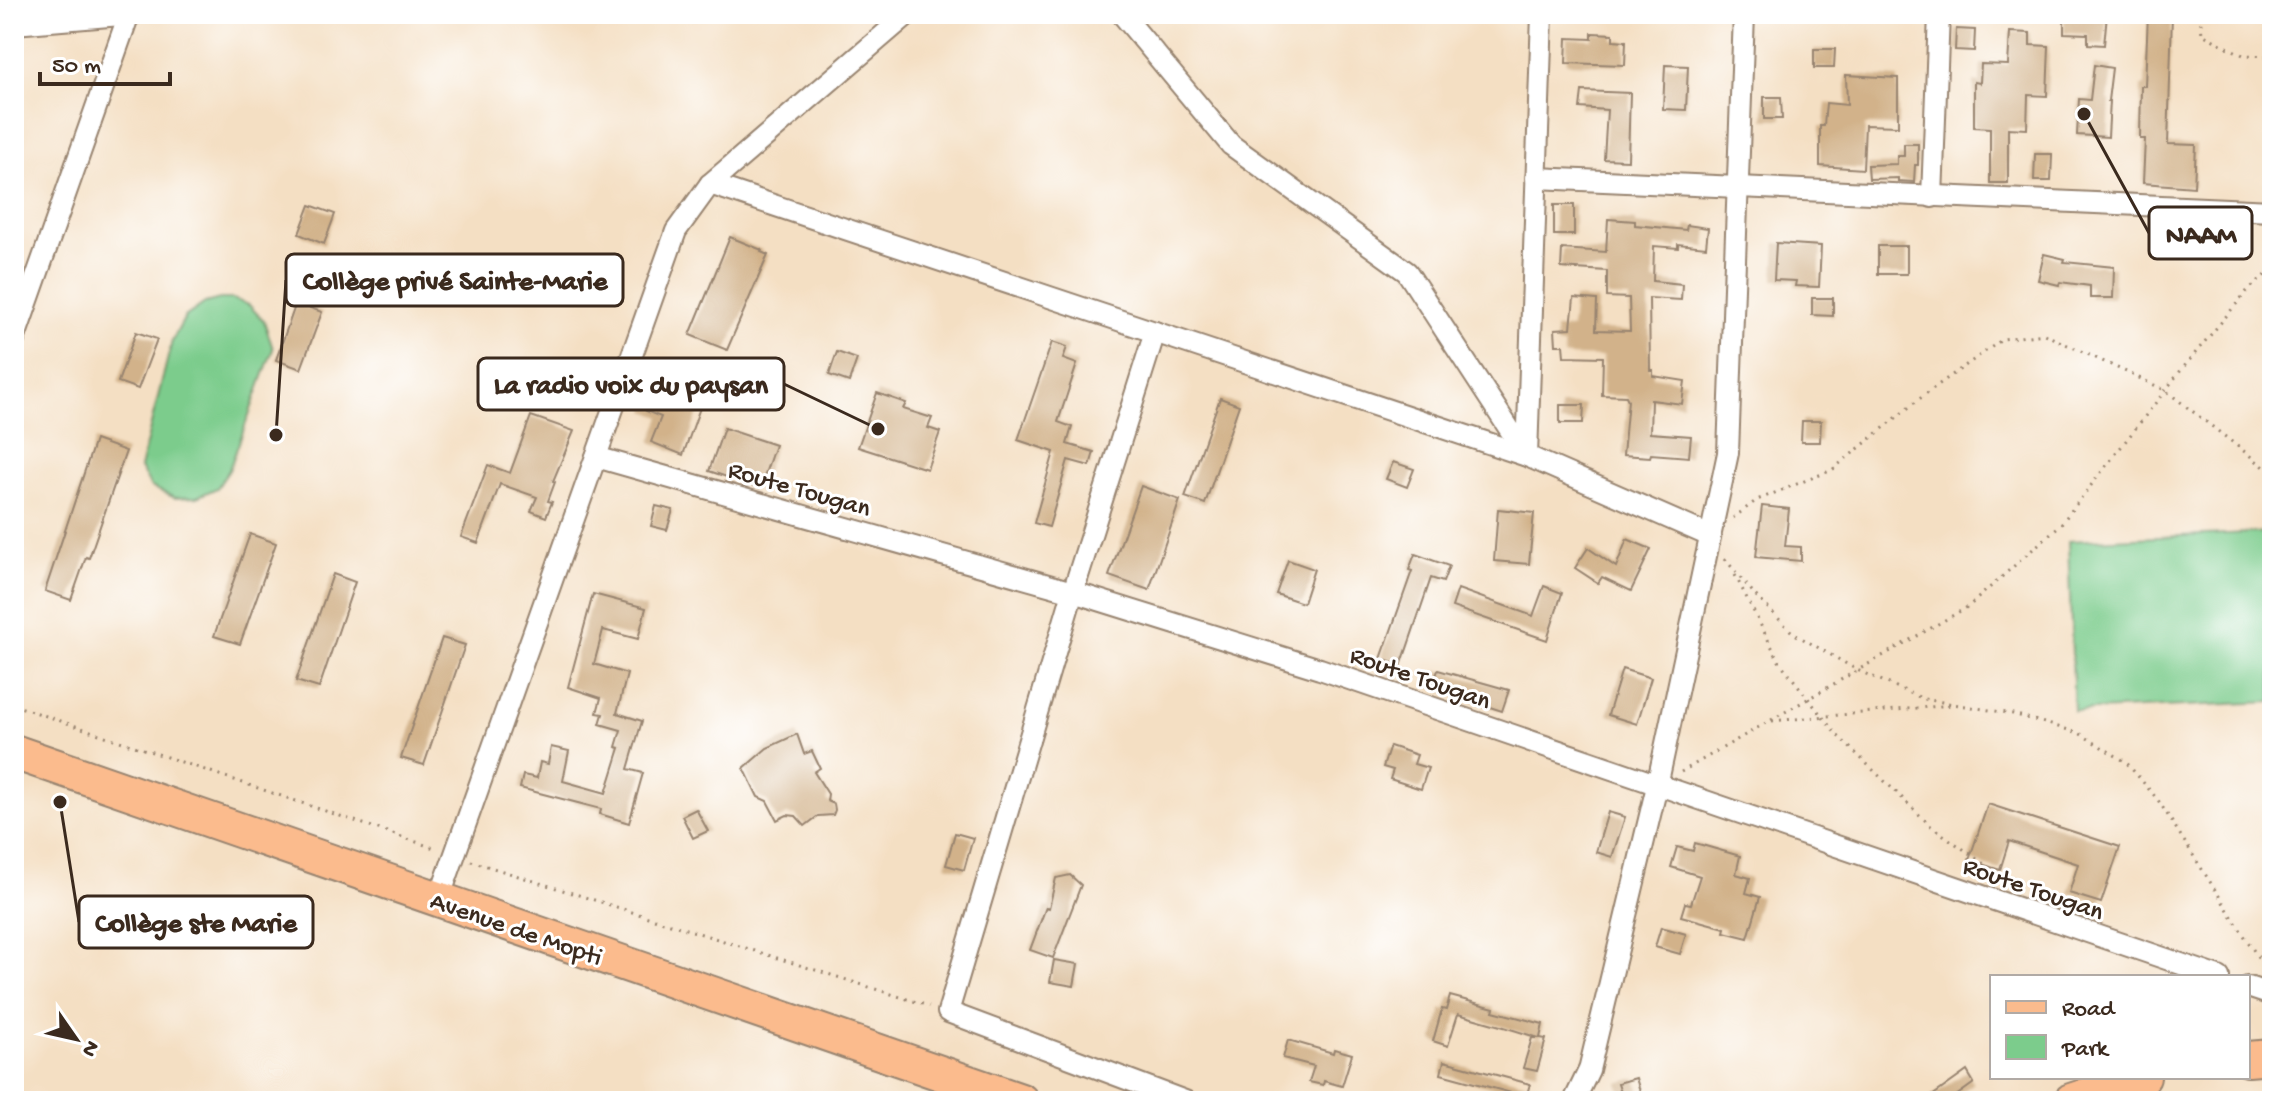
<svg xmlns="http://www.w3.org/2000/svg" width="2286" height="1115" viewBox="0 0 2286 1115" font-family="'Gochi Hand',sans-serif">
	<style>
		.green { fill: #7ccc8c; stroke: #5c7b55; stroke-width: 2 }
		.building { fill: #d2b28a }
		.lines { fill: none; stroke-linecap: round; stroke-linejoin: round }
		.street-casing { stroke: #988470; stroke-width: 24 }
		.primary-casing { stroke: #988470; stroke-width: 38 }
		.path { stroke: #988470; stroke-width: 3; stroke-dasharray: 2 6; stroke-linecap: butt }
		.street { stroke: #fff; stroke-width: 20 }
		.primary { stroke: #fbbb8d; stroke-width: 34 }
		.labels { text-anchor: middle; stroke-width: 6; stroke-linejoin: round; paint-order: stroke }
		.street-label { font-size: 26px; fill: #3b2a1e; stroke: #fff }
		.leader { fill: none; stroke: #3b2a1e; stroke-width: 3 }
		.callout-dot { fill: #3b2a1e; stroke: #fff; stroke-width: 3 }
		.callout { fill: #fff; stroke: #3b2a1e; stroke-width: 3 }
		.callout-label { font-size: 28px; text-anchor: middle; font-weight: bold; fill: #3b2a1e }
	</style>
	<rect width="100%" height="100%" fill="#fff"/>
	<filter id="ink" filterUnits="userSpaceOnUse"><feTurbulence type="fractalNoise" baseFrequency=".0125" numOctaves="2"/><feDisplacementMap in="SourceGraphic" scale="16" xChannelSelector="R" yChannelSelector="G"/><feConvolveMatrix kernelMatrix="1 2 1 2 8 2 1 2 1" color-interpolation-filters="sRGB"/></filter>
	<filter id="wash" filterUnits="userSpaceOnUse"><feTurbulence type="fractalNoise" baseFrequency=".006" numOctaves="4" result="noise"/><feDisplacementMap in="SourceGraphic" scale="32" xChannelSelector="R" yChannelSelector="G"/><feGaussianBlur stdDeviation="1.8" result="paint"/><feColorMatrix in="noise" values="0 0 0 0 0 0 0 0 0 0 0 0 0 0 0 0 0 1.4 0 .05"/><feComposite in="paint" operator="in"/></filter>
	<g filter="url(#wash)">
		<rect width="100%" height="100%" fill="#f4dfc3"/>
		<g class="green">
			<polygon points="220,299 233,299 249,305 264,321 273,349 229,470 217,488 197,497 175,498 151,487 140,468 172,341 185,317 205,303"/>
			<polygon points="2272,532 2272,702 2074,711 2068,541"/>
		</g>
		<g id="blocks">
			<g class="building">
				<polygon points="2064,14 2107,14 2104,45 2088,44 2088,34 2064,33"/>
				<polygon points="2148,14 2172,15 2168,144 2196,145 2194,187 2143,183 2145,139 2140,139 2141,86 2145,86"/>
				<polygon points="1956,29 1975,30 1974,51 1955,50"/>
				<polygon points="2010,32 2030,33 2030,45 2049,46 2047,96 2028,95 2027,129 2008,128 2008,183 1990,183 1990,128 1974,127 1974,82 1980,83 1981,64 2008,65"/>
				<polygon points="1592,33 1613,34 1613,40 1626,41 1625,65 1566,63 1567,38 1592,39"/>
				<polygon points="1814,49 1835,49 1834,68 1814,68"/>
				<polygon points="1665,65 1688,66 1686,110 1663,109"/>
				<polygon points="2094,65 2112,68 2108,101 2110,101 2108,137 2077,135 2079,99 2090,100"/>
				<polygon points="1846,75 1898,78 1898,126 1865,125 1863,169 1820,166 1820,126 1824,126 1826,103 1847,105"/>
				<polygon points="1582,91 1630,93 1628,160 1604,159 1607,110 1580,108"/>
				<polygon points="1764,97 1781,97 1782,119 1764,119"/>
				<polygon points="1904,144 1918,144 1918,165 1915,165 1914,182 1898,181 1898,178 1869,179 1868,165 1897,164 1897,156 1904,156"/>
				<polygon points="2035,154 2052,154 2051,181 2034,181"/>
				<polygon points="310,205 335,214 324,244 299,234"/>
				<rect x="1554" y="205" width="20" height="30"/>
				<polygon points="1608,219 1635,221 1635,225 1686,230 1687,225 1708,228 1706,247 1678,244 1678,248 1654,246 1653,281 1682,284 1681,300 1649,298 1650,370 1653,370 1653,376 1685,381 1682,404 1651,400 1650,433 1691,436 1689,457 1651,454 1650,457 1623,455 1628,400 1626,396 1602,395 1603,357 1564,356 1563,345 1556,345 1555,329 1571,328 1574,298 1597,300 1596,330 1630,331 1629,298 1607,297 1607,271 1561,268 1562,249 1606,252"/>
				<polygon points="730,237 762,250 761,252 768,255 727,350 690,335"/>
				<polygon points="1776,243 1821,246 1819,287 1795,286 1796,281 1774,280"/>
				<rect x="1878" y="246" width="29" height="28"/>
				<polygon points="2044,254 2065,259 2064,262 2114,267 2113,298 2090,298 2090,286 2060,282 2059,285 2038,280"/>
				<polygon points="1812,298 1833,298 1833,316 1812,315"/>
				<polygon points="296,303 322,312 301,369 276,360"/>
				<polygon points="136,332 157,339 138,389 118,382"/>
				<polygon points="1052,342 1067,347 1063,359 1077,364 1058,422 1072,427 1067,444 1094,452 1090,466 1068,460 1049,527 1034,523 1054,452 1018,440"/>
				<polygon points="837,352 857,359 849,382 829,375"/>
				<polygon points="661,371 707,388 683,455 651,442 661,417 646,411"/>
				<polygon points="877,393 906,403 903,409 932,418 928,428 940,432 927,469 858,447"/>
				<polygon points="1220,398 1239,405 1205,504 1185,497"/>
				<polygon points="1560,405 1584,405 1583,423 1560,423"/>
				<polygon points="531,416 574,431 553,481 555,482 548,501 552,502 546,517 531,511 537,497 500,484 478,543 461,537 488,465 510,473"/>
				<polygon points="1802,421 1821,421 1820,442 1801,442"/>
				<polygon points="724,428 775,445 760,488 709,471"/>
				<polygon points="95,440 126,451 89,558 86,557 71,600 45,591"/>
				<polygon points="1393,462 1414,469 1407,487 1386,479"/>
				<polygon points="1141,486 1180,500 1149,590 1109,576"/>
				<polygon points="656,506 673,510 667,530 651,526"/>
				<polygon points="1762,506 1789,509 1785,546 1801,547 1801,561 1756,557"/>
				<polygon points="1498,509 1534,513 1529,564 1494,561"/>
				<polygon points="250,534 276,543 240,644 214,636"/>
				<polygon points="1627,539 1651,549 1631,591 1602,577 1598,583 1575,568 1588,548 1616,567"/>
				<polygon points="1415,554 1449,566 1443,582 1431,578 1401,666 1381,659 1412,571 1409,570"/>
				<polygon points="1288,560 1314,569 1303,603 1276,594"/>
				<polygon points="333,574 355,582 319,688 296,681"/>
				<polygon points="1544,586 1562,593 1547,640 1452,607 1458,589 1533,616"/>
				<polygon points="593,594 646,608 638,639 603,630 594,664 627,674 617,713 642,721 628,769 643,773 629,823 600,814 601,809 520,788 523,775 537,778 540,762 548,764 551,747 569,751 563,781 606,793 620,748 616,747 621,730 600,724 603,714 597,713 601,698 568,687"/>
				<polygon points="442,638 465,645 424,765 401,758"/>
				<polygon points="1622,669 1651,678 1637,724 1608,715"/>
				<polygon points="1438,670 1509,690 1502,711 1432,688"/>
				<polygon points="797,734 804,754 812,751 820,768 814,772 828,794 827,801 834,804 835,810 833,815 818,816 805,826 796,816 787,815 777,820 767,801 758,797 744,768 767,748"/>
				<polygon points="1390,746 1417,755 1414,764 1428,768 1421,789 1390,779 1393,770 1383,767"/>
				<polygon points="1988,804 2120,847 2101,903 2069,893 2078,864 2009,841 2000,870 1969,860"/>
				<polygon points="696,809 708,831 693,838 682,816"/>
				<polygon points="1608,812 1625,817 1612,857 1596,852"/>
				<polygon points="955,833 973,838 964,870 946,865"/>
				<polygon points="1695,843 1740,856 1736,874 1750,878 1746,893 1760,897 1748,938 1724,932 1725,928 1681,916 1685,903 1691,904 1700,876 1671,867 1677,847 1693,851"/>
				<polygon points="1070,875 1081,885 1053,958 1030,950 1046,907 1049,908 1056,878"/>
				<polygon points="1661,927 1686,934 1680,954 1655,947"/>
				<polygon points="1054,960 1078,964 1074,986 1050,982"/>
				<polygon points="1450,996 1494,1008 1493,1011 1543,1024 1540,1038 1546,1039 1537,1071 1523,1068 1532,1038 1539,1038 1504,1027 1458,1014 1448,1046 1433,1041 1442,1009 1446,1010"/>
				<polygon points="1288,1040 1333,1053 1334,1049 1352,1054 1342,1086 1324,1081 1323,1085 1309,1082 1314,1066 1283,1058"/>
				<polygon points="1444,1061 1530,1084 1526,1097 1441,1074"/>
				<polygon points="1967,1071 1974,1083 1949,1101 1925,1101"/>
				<polygon points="1636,1078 1643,1101 1624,1101 1618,1083"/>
			</g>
		</g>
	</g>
	<g filter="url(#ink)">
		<use href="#blocks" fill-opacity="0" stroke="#988470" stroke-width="2"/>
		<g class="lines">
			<defs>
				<g id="street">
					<polyline points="1122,14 1231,145 1407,272 1527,456 1542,14"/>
					<polyline points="14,24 133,14"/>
					<polyline points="1536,178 2272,211"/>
					<polyline points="710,184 1527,456 1710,536"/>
					<polyline points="1932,197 1939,14"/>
					<polyline points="1155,332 1073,592 948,1012 1185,1101"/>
					<polyline points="14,340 129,14"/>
					<polyline points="596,457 1073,592 1320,669 2219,977"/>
					<polyline points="439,899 676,231 710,184 908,14"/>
					<polyline points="2248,987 2272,995"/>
					<polyline points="1574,1101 1589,1070 1657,786 1728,453 1744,14"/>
				</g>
				<g id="primary">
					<polyline points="14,752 1021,1101"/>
					<polyline points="2248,1059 2272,1057"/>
					<polyline points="2071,1101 2143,1077"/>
				</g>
			</defs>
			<use href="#street" class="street-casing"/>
			<use href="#primary" class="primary-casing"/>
			<g class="path">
				<polyline points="2200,14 2202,34 2243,55 2272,56"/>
				<polyline points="1733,518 1757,500 1832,470 1928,392 2003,339 2044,334 2165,390 2272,473"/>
				<polyline points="1725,559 1756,596 1793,633 1857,670 1924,699 2013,714 2079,733 2126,762 2158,800 2268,973"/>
				<polyline points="1735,575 1779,661 1836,734 1931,826 2015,886"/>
				<polyline points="14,705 437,849"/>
				<polyline points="1772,721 1952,705"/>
				<polyline points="1681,772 1969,606 2060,525 2182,369 2248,290 2272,269"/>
				<polyline points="471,861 929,1006"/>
			</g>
			<use href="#street" class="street"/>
			<use href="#primary" class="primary"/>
		</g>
	</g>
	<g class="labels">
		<g class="street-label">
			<text transform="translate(800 487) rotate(16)" y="9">Route Tougan</text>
			<text transform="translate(1421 676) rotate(19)" y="9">Route Tougan</text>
			<text transform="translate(2034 887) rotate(19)" y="9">Route Tougan</text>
			<text transform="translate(517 927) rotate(19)" y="9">Avenue de Mopti</text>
		</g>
	</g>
	<path class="leader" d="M2084 114L2149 233M276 435L286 280M878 429L784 384M60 802L79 922"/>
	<g class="callout-dot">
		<circle cx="2084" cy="114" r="8"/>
		<circle cx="276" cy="435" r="8"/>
		<circle cx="878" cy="429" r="8"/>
		<circle cx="60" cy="802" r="8"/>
	</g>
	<g class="callout">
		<rect x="2149" y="207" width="103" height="52" rx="8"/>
		<rect x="286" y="254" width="337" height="52" rx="8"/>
		<rect x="478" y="358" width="306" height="52" rx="8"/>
		<rect x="79" y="896" width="234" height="52" rx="8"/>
	</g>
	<g class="callout-label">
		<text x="2201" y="243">NAAM</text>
		<text x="455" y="289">Collège privé Sainte-Marie</text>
		<text x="631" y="393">La radio voix du paysan</text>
		<text x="196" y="931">Collège ste Marie</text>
	</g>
	<rect width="2286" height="1115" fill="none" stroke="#fff" stroke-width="48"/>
	<rect x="1990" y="975" width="260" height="104" fill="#ffffff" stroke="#b1aaa5" stroke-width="2"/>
	<rect x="2006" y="1001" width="40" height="12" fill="#fbbb8d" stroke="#b1aaa5" stroke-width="2"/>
	<text x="2062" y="1015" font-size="24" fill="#3b2a1e">Road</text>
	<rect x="2006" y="1035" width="40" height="24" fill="#7ccc8c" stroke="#b1aaa5" stroke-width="2"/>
	<text x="2062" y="1055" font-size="24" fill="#3b2a1e">Park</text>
	<g transform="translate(76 1039) rotate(124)" stroke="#ffffff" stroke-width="6" paint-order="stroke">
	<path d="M0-6L14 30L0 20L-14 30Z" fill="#3b2a1e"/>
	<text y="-12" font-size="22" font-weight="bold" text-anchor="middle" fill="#3b2a1e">N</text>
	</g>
	<path d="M40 72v12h130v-12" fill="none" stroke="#3b2a1e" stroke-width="4"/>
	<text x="52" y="72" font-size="24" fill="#3b2a1e" stroke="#ffffff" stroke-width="6" paint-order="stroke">50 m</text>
</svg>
